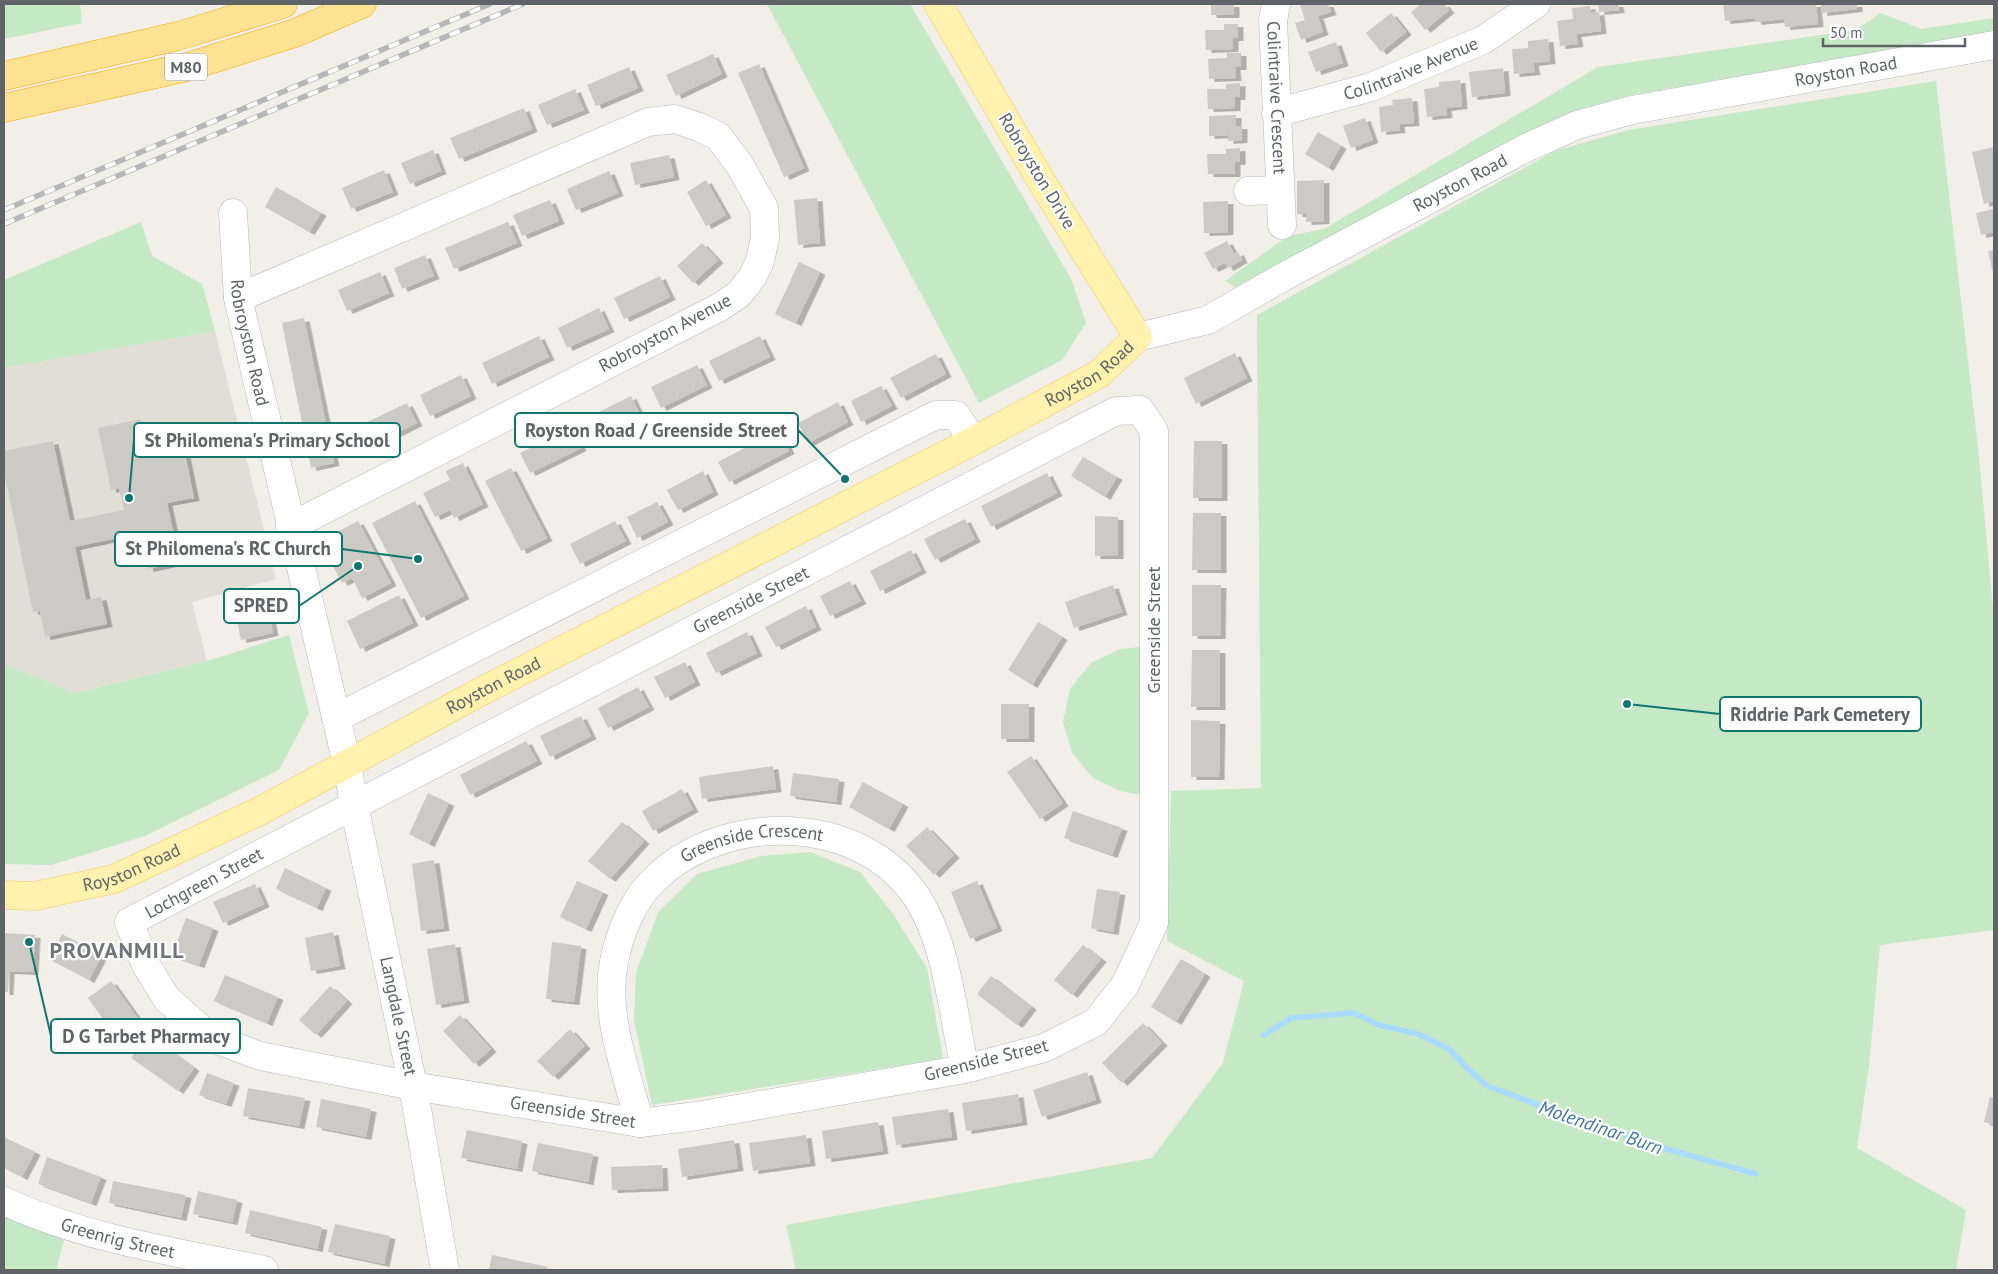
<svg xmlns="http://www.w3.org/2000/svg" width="1998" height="1274" viewBox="0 0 1998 1274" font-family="'PT Sans',sans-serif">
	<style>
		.education { fill: #e1ded6 }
		.green { fill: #c5e8c5 }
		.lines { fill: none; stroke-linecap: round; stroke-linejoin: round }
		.stream { stroke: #aadaff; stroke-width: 5.5 }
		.building { fill: #cccac5; filter: url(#shadow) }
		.minor-casing { stroke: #b5b8bc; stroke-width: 29 }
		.major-casing { stroke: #f2c960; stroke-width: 29 }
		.highway-casing { stroke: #f9ab00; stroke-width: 29 }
		.minor { stroke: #fff; stroke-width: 28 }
		.major { stroke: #fff2af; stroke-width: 28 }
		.highway { stroke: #fde293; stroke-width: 28 }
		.rail-casing { stroke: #b6b7b8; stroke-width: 5.5 }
		.rail { stroke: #fff; stroke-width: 4; stroke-dasharray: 11; stroke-linecap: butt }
		.labels { text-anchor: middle; stroke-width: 4.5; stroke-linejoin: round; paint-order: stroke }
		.shield { fill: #fff; stroke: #8f9295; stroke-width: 1 }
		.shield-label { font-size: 16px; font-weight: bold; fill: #5f6368 }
		.street-label { font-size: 18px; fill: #5f6368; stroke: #fff }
		.water-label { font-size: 19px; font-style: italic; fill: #4174aa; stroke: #fff }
		.district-label { font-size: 22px; font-weight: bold; letter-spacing: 1px; fill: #70757a; stroke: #fff }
		.leader { fill: none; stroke: #0f766e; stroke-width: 2 }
		.callout-dot { fill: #0f766e; stroke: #fff; stroke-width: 2 }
		.callout { fill: #fff; stroke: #0f766e; stroke-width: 2 }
		.callout-label { font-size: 19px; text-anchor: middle; font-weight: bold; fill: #5f6368 }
	</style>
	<defs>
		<filter id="shadow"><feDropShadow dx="5.5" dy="3" stdDeviation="0" flood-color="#0004"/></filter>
	</defs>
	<rect width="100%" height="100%" fill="#f1efe8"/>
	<polygon class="education" points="215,331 276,579 192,602 207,661 73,693 4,664 4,368"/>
	<g class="green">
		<polygon points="4,4 80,4 82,23 4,39"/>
		<polygon points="767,4 910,4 1071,279 1086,323 1062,360 979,403"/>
		<polygon points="1881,13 1921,29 1994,18 1994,33 1630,95 1575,111 1523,135 1235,287 1225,281 1288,236 1324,229 1598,67 1856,30"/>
		<polygon points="1936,81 1979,457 1994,620 1994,930 1880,945 1869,1066 1857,1148 1966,1210 1956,1270 796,1270 786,1225 1152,1158 1223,1063 1244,981 1167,941 1171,791 1261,788 1257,315 1555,151 1628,130"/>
		<polygon points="141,222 152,256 202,284 215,331 4,368 4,280"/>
		<polygon points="289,635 309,713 279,770 145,836 51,865 4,864 4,664 74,693 207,661"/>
		<polygon points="1140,647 1141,795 1120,791 1093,778 1072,753 1063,722 1070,689 1091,663 1120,649"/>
		<polygon points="810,852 860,872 893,914 927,968 943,1059 652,1105 634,1020 636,973 658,912 697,874 761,856"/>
		<polygon points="4,1211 64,1240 56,1270 4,1270"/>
	</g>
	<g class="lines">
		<polyline class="stream" points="1264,1035 1291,1018 1354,1013 1379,1025 1418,1034 1449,1049 1467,1068 1487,1086 1561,1113 1608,1133 1638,1136 1656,1146 1756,1174"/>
	</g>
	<g class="building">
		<rect x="1211" y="4" width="23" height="11"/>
		<polygon points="1304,4 1328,4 1331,12 1318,16 1323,32 1301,40 1295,23 1305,20 1300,5"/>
		<polygon points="1421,4 1444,4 1449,10 1425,30 1411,12"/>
		<polygon points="1598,4 1618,4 1619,10 1599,12"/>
		<polygon points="1723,4 1816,4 1818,24 1785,27 1784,19 1756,22 1755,18 1725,21"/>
		<polygon points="1821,4 1857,4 1857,9 1822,13"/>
		<polygon points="1590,6 1591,13 1599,12 1601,31 1576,34 1578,44 1560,46 1557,21 1573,19 1572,8"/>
		<polygon points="1391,13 1406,32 1381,52 1366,33"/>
		<polygon points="1224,24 1238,24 1238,38 1233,38 1233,49 1206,50 1205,30 1224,30"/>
		<polygon points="1548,39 1550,61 1533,63 1535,72 1514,74 1512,49 1528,48 1528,41"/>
		<polygon points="1336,42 1343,63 1316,72 1308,52"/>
		<polygon points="1227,53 1241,53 1241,67 1235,67 1236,78 1209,79 1208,59 1227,58"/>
		<polygon points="713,54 722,74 676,96 666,75"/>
		<polygon points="759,64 804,168 784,177 738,73"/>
		<polygon points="629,67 638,88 596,106 587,85"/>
		<polygon points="1503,68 1505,93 1472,97 1469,72"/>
		<polygon points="1460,80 1462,106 1446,108 1447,115 1427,117 1424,89 1439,87 1439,82"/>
		<polygon points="1240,83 1240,97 1235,97 1235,108 1208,109 1207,89 1226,89 1226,84"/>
		<polygon points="575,89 584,110 547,125 538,105"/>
		<polygon points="1412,98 1414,123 1399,124 1400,130 1381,132 1379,107 1393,105 1392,100"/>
		<polygon points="524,108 532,129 459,159 450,138"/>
		<polygon points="1236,115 1236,126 1242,126 1242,140 1228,141 1228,135 1209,136 1209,116"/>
		<polygon points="1365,118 1373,140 1351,148 1343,126"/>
		<polygon points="1318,132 1341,146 1328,168 1305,154"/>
		<polygon points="1994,147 1994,201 1984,204 1972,152"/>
		<polygon points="1240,148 1240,162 1235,162 1235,174 1208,174 1207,154 1226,154 1226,149"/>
		<polygon points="433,150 441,171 410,184 401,163"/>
		<polygon points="669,155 674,177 635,185 630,163"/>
		<polygon points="384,170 393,192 351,209 342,188"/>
		<polygon points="609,171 618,193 576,210 567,189"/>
		<polygon points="706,180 726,215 706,226 687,192"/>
		<polygon points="1324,180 1324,221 1306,222 1306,214 1297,214 1297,181"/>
		<polygon points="276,187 321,213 309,232 265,207"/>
		<polygon points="817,198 820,243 798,245 794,200"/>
		<polygon points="550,200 559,221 522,236 513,215"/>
		<polygon points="1228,201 1228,232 1204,233 1203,202"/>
		<polygon points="1994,209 1994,232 1981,235 1976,213"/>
		<polygon points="508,222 517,243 454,269 445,248"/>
		<polygon points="1227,241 1234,254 1238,252 1242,260 1228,268 1225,263 1213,269 1204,253"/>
		<polygon points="702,243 718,260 693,283 677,266"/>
		<polygon points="1994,250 1994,273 1993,273 1988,251"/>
		<polygon points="425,255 434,276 402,289 394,268"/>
		<polygon points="799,262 820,272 796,323 775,314"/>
		<polygon points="380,272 389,293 347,311 338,290"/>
		<polygon points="660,276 670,297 624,319 614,298"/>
		<polygon points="599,308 609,329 567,348 558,328"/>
		<polygon points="304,318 334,463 311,468 282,323"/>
		<polygon points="539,336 549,357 492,384 482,363"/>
		<polygon points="760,336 770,357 719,381 709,361"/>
		<polygon points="1235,353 1247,378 1196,404 1184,378"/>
		<polygon points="936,354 946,374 901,398 890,378"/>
		<polygon points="697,365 707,385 661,408 651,387"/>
		<polygon points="461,375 471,396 430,416 420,395"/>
		<polygon points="881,386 892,406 861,422 851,401"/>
		<polygon points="631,396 641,417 595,439 585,419"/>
		<polygon points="838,402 848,422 808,443 798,423"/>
		<polygon points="407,403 417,423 371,446 361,425"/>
		<polygon points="140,419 144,437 180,429 194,498 167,503 180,562 148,569 140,533 75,547 86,600 101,597 107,624 45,637 40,611 33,612 4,471 4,451 53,441 70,521 124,510 119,488 111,490 98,428"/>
		<polygon points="571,428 581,448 530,473 520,453"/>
		<polygon points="779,430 789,451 729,482 718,462"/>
		<polygon points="1194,441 1222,441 1222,498 1193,498"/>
		<polygon points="1083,457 1117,477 1105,497 1071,476"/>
		<polygon points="463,463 483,504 454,518 450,510 435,517 423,493 450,480 446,471"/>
		<polygon points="511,468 547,538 521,551 485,481"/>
		<polygon points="703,471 713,492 678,510 667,490"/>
		<polygon points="1047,473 1057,493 991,527 981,506"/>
		<polygon points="415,501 464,596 421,618 372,523"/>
		<polygon points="657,502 668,522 637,538 627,517"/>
		<polygon points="1193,513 1221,513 1221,570 1192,570"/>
		<polygon points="1095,516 1118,517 1118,556 1095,556"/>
		<polygon points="965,519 975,539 935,560 924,539"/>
		<polygon points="358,521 391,583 362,598 352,578 342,583 327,554 337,549 329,536"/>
		<polygon points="615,521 626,541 580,564 570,544"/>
		<polygon points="911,550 921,570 880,591 870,571"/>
		<polygon points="850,581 861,601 830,616 820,596"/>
		<polygon points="1113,585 1122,612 1074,628 1065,602"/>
		<polygon points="1192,585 1221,585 1220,636 1192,636"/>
		<polygon points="399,595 413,623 360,649 347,621"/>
		<polygon points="248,600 253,621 270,617 273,633 241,640 233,603"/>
		<polygon points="806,606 816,627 776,647 765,627"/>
		<polygon points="1038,622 1062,637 1032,685 1008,670"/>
		<polygon points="747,632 757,653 716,673 706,653"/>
		<polygon points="1192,650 1220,650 1220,707 1191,707"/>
		<polygon points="685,662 695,682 665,698 654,677"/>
		<polygon points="638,687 649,707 608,728 598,708"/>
		<rect x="1001" y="704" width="28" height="35"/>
		<polygon points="581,716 591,736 550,757 540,736"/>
		<polygon points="1191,720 1220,721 1219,777 1191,777"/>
		<polygon points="526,741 537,761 470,795 460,775"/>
		<polygon points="1031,756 1063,803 1040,819 1007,772"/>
		<polygon points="773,766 776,789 702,799 699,777"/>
		<polygon points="793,773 839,779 836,802 790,796"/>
		<polygon points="863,782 903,804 889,829 849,807"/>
		<polygon points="682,789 693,809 653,831 642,811"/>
		<polygon points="428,793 449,803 429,844 409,834"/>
		<polygon points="1073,811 1122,828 1112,855 1064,838"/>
		<polygon points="622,822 644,841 610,879 588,861"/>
		<polygon points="927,827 954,855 934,875 906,846"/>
		<polygon points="434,860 444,928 421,931 412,864"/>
		<polygon points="285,868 326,888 317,908 276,889"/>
		<polygon points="577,881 603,892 586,929 560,917"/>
		<polygon points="977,881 997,928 970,939 951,892"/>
		<polygon points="255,884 264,904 223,923 213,902"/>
		<polygon points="1097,889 1120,892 1113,932 1091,928"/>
		<polygon points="186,918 213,928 199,965 172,956"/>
		<polygon points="333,932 340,966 311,971 305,938"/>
		<polygon points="4,933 35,935 33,972 9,971 8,992 4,992"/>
		<polygon points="62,934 102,955 89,980 49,959"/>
		<polygon points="552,942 581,946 574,1002 546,999"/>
		<polygon points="455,944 464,1000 436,1005 427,949"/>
		<polygon points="1083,945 1101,959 1072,995 1054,980"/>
		<polygon points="1181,959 1205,974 1176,1022 1151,1007"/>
		<polygon points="225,975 278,997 267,1023 214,1001"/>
		<polygon points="991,976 1031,1007 1017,1025 977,994"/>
		<polygon points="111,981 141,1023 118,1040 88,998"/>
		<polygon points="330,986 347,1001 316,1035 299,1020"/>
		<polygon points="460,1015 491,1049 474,1064 443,1031"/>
		<polygon points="1143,1023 1162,1043 1122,1083 1102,1063"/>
		<polygon points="570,1029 585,1046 553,1077 537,1061"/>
		<polygon points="148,1034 194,1068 178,1091 131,1058"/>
		<polygon points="1087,1072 1096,1100 1042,1117 1033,1090"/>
		<polygon points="207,1073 234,1083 226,1104 199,1095"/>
		<polygon points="248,1088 305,1098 299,1126 243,1116"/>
		<polygon points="1018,1094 1022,1122 966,1131 962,1103"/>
		<polygon points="1990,1097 1994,1098 1994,1125 1984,1122"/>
		<polygon points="321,1099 371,1109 366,1137 316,1127"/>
		<polygon points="948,1109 952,1137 896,1145 892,1117"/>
		<polygon points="878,1122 883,1151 826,1159 822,1131"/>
		<polygon points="467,1130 522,1141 517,1169 461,1158"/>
		<polygon points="806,1135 810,1163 753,1171 749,1143"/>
		<polygon points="4,1137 35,1152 22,1177 4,1168"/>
		<polygon points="734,1140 738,1168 682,1177 678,1149"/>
		<polygon points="538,1143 593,1154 588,1182 532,1171"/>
		<polygon points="47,1157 101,1177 91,1203 38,1184"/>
		<polygon points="662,1165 663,1188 612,1190 611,1167"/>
		<polygon points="113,1181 186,1195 181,1218 109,1203"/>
		<polygon points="198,1191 237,1200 232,1222 193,1214"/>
		<polygon points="250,1210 322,1227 317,1249 245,1233"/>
		<polygon points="335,1224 390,1236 384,1264 328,1252"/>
		<polygon points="492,1255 548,1267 547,1270 489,1270"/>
	</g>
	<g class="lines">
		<defs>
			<g id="minor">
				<path id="s1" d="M1276,4L1273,21L1282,225"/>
				<path id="s2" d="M1276,113L1371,87L1483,40L1536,4"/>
				<polyline points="1248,191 1280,190"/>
				<path id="s3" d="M233,213L238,298L347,764L354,805L413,1086L445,1270"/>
				<polyline points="238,298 648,122 675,119 699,127 718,136 739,164 764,208 765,238 760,261 753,276 739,294 720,307 290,527"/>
				<path id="s4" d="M1138,337L1208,320L1283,277L1526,148L1577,125L1632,110L1994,45"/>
				<polygon points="1140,410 1154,431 1154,923 1125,985 1096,1022 1044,1048 965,1069 697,1116 640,1123 413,1086 260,1056 210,1037 167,999 146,965 129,922 1116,411"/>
				<polyline points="336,718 936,415 956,415 973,441"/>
				<path id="s5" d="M640,1123C626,1071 602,1012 615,957C621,930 634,899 654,880C722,812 859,812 916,896C947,942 953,1014 965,1069"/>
				<path id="s6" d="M4,1201C82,1238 179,1253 264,1270"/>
			</g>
			<g id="major">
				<path id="s7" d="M4,895L35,896L114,879L260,811L480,692L973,441L1099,374L1138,337L1043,184L938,4"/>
			</g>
			<g id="highway">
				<polyline points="4,76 178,36 283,4"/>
				<polyline points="4,108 187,67 295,33 362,4"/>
			</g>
		</defs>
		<use href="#minor" class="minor-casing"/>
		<use href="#major" class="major-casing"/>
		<use href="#highway" class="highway-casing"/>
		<use href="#minor" class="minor"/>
		<use href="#major" class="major"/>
		<use href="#highway" class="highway"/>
		<defs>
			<g id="rail">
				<polyline points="4,210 490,4"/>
				<polyline points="4,224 523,4"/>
			</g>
		</defs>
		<use href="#rail" class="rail-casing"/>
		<use href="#rail" class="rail"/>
	</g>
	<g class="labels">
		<rect class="shield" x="165" y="53.5" width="42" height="27" rx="4"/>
		<g class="shield-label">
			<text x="186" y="73">M80</text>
		</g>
		<g class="street-label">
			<text dy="6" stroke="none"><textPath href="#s2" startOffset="142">Colintraive Avenue</textPath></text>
			<text dy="6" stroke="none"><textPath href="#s4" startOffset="764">Royston Road</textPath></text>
			<text dy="6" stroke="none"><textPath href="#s1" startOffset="94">Colintraive Crescent</textPath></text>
			<text transform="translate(1037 171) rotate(59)" y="6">Robroyston Drive</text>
			<text dy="6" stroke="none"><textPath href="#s4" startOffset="359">Royston Road</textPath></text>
			<text transform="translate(665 333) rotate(-28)" y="6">Robroyston Avenue</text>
			<text dy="6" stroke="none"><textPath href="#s3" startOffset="131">Robroyston Road</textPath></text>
			<text dy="6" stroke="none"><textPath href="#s7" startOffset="1211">Royston Road</textPath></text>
			<text transform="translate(751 600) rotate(-27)" y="6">Greenside Street</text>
			<text transform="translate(1154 630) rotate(-90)" y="6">Greenside Street</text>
			<text dy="6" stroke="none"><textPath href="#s7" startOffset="538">Royston Road</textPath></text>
			<text dy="6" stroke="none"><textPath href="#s5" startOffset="366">Greenside Crescent</textPath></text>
			<text dy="6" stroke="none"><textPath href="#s7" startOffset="132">Royston Road</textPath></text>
			<text transform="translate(204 883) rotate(-28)" y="6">Lochgreen Street</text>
			<text dy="6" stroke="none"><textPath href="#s3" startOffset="821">Langdale Street</textPath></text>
			<text transform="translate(986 1060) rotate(-14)" y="6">Greenside Street</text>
			<text transform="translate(573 1112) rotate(9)" y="6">Greenside Street</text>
			<text dy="6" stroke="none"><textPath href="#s6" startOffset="120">Greenrig Street</textPath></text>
		</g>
		<g class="water-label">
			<text transform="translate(1601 1127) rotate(19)" y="7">Molendinar Burn</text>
		</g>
		<g class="district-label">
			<text x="117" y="958">PROVANMILL</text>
		</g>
	</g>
	<path class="leader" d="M845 479L798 430M129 498L134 440M418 559L342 549M358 566L299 606M1627 704L1720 714M29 942L51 1036"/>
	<g class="callout-dot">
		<circle cx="845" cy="479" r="5"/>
		<circle cx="129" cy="498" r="5"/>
		<circle cx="418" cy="559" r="5"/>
		<circle cx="358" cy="566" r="5"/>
		<circle cx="1627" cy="704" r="5"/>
		<circle cx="29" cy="942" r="5"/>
	</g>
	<g class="callout">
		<rect x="515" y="413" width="283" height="34" rx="5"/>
		<rect x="134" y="423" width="266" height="34" rx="5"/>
		<rect x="115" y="532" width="227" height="34" rx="5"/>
		<rect x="224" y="589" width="75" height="34" rx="5"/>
		<rect x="1720" y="697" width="201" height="34" rx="5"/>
		<rect x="51" y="1019" width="189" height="34" rx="5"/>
	</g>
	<g class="callout-label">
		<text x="656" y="437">Royston Road / Greenside Street</text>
		<text x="267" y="447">St Philomena's Primary School</text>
		<text x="228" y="555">St Philomena's RC Church</text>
		<text x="261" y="612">SPRED</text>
		<text x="1820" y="721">Riddrie Park Cemetery</text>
		<text x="146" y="1043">D G Tarbet Pharmacy</text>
	</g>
	<rect width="1998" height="1274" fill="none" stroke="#5f6368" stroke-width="10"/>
	<path d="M1823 38v8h142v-8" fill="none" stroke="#5f6368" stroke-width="2.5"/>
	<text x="1830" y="38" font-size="15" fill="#5f6368" stroke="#ffffff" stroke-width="4" paint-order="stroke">50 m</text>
</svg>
